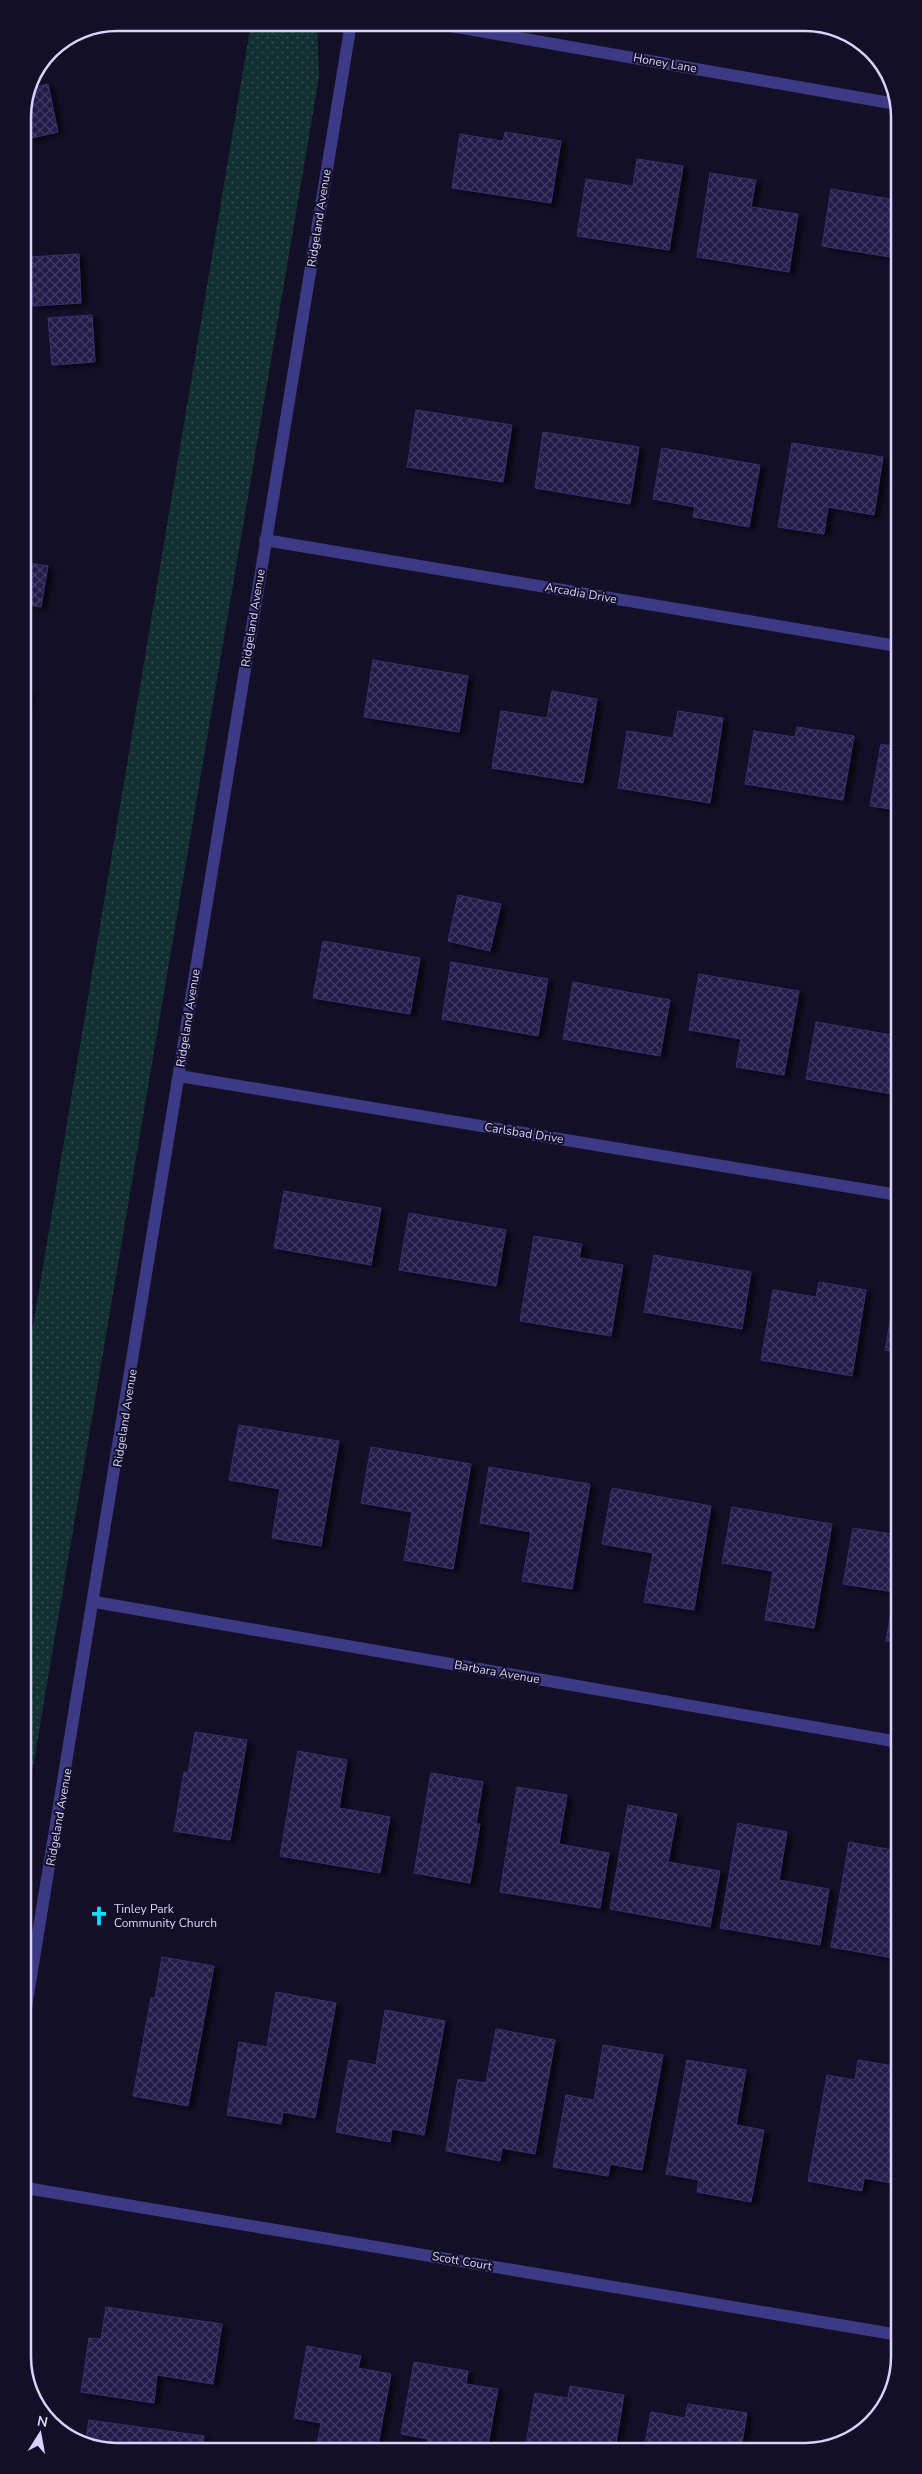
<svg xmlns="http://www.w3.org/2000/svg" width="922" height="2474" viewBox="0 0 922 2474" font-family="'Nunito Sans',sans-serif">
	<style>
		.grass { fill: url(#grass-dots) }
		.building { fill: url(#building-cross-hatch); stroke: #3b2d73; filter: url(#shadow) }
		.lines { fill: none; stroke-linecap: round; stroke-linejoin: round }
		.street { stroke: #3d3a85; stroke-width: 12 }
		.labels { text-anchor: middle; stroke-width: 4; stroke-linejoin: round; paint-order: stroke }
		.street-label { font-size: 12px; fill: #d9d4ff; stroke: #130f26 }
		.poi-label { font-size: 12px; fill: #d9d4ff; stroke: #130f26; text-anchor: start }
		.rim { fill: none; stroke: #d9d4ff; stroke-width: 2.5 }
	</style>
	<defs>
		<pattern id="grass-dots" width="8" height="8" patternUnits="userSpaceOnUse" patternTransform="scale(1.25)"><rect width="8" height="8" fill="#12302f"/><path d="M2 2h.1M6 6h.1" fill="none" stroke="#344d4e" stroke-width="1.8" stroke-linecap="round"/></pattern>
		<pattern id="building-cross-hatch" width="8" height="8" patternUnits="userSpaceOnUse" patternTransform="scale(1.25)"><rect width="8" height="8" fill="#241b47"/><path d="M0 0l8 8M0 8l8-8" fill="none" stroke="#433b63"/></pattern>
		<filter id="shadow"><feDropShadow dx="5.5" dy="3" stdDeviation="2.5" flood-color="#0009"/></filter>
	</defs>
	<rect width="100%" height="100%" fill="#130f26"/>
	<polygon class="grass" points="251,23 317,23 319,77 25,1814 24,1380"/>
	<g class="building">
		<polygon points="62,42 63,46 50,50"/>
		<polygon points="48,84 58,132 23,140 23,111 33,88"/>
		<polygon points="505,132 561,141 551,203 452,188 460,134 503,141"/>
		<polygon points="637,159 683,166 669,250 577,236 586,179 633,186"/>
		<polygon points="710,173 756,180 751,207 798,214 789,272 697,257"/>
		<polygon points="831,189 896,200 896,258 822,246"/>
		<polygon points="79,254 81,303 33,306 30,257"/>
		<polygon points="92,315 95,362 52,365 48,318"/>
		<polygon points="416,410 512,425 503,482 407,467"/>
		<polygon points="543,432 639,447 630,504 535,488"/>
		<polygon points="792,443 883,457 874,515 828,507 824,534 778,527"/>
		<polygon points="662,448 760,465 749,527 693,517 695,507 653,499"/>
		<polygon points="23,562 48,566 41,607 23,604"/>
		<polygon points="373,660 468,676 459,732 364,717"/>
		<polygon points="23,688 30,689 25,719 24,719"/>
		<polygon points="552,691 597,699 583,783 492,768 501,711 547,718"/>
		<polygon points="678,711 723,718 710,803 618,788 627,731 673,738"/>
		<polygon points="797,727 854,736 843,800 745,784 754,731 795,737"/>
		<polygon points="881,744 897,747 897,810 870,806"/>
		<polygon points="458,895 501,904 490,951 448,941"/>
		<polygon points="323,941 420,958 410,1014 313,998"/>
		<polygon points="451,962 548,979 538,1036 442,1019"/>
		<polygon points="699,974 799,991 784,1075 736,1067 741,1039 689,1030"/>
		<polygon points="573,982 670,1000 660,1056 563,1039"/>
		<polygon points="816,1022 898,1036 898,1095 806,1079"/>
		<polygon points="284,1191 381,1208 371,1265 274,1248"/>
		<polygon points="409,1213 506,1230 496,1286 399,1270"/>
		<polygon points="534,1236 582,1244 579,1258 623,1265 611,1336 520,1321"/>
		<polygon points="654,1255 751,1272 742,1329 644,1312"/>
		<polygon points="819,1282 866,1290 852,1376 761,1360 773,1290 816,1297"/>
		<polygon points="895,1294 898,1295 898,1353 885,1350"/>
		<polygon points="239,1425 339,1441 321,1546 272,1538 280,1489 229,1480"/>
		<polygon points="371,1447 471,1464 453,1569 404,1560 412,1512 361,1503"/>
		<polygon points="489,1467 590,1484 572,1589 522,1581 531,1532 480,1523"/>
		<polygon points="612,1488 711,1506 694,1610 644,1602 653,1553 602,1544"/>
		<polygon points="732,1507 832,1524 814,1628 765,1620 773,1571 722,1563"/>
		<polygon points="853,1528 898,1535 898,1643 886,1641 894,1592 843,1584"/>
		<polygon points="195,1732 247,1740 230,1840 174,1831 184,1772 188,1773"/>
		<polygon points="298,1751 347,1760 339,1808 390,1817 380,1873 280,1856"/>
		<polygon points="431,1773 483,1782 476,1824 480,1824 470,1883 414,1873"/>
		<polygon points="517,1787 567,1795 559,1844 609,1853 600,1908 500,1892"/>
		<polygon points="628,1805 677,1814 668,1862 720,1871 710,1927 610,1909"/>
		<polygon points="738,1823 787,1832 779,1880 829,1889 820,1945 720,1928"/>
		<polygon points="849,1842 898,1851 890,1900 899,1901 899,1959 831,1947"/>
		<polygon points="162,1957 214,1966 188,2106 133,2096 151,1998 155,1998"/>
		<polygon points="276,1992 336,2003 315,2118 283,2112 281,2124 227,2115 239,2042 267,2047"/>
		<polygon points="385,2010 445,2021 424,2135 392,2129 390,2142 336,2132 349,2060 376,2065"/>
		<polygon points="496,2029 555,2040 535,2154 502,2148 500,2161 446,2151 458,2079 486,2083"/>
		<polygon points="603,2045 663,2055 642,2170 610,2164 608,2176 553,2167 566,2095 594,2100"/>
		<polygon points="687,2060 746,2070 736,2125 764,2130 751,2202 697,2192 699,2180 666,2174"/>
		<polygon points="858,2060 899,2067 899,2171 897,2184 864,2178 862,2191 808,2181 827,2075 855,2080"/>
		<polygon points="106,2307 222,2324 213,2384 157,2375 154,2403 81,2392 89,2338 101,2339"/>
		<polygon points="307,2346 361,2356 358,2368 391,2374 377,2450 316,2450 321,2423 294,2418"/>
		<polygon points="414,2362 468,2371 466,2384 498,2389 487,2450 426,2450 428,2439 401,2434"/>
		<polygon points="570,2386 624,2395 615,2449 525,2449 535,2393 568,2398"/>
		<polygon points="688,2404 747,2413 741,2449 644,2449 651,2412 685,2418"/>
		<polygon points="89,2420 204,2436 202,2451 111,2451 85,2442"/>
	</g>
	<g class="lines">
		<g class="street">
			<polyline points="434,23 896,104"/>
			<polyline points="265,540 897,646"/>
			<polyline points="179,1076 898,1195"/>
			<polyline points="95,1602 899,1742"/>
			<path d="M25,2013C138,1350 241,686 351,23"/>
			<polyline points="26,2188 899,2335"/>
		</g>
	</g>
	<defs>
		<symbol id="church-bare" viewBox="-9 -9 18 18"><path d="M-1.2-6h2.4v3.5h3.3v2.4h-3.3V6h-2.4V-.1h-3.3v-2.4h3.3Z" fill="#00e5ff" stroke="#130f26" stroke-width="2.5" paint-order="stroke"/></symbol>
	</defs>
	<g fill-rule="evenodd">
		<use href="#church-bare" x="85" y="1902" width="28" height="28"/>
	</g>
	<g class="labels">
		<g class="street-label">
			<text transform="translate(665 63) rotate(10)" y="4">Honey Lane</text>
			<text transform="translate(319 218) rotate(-81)" y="4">Ridgeland Avenue</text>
			<text transform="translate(581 593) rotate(10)" y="4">Arcadia Drive</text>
			<text transform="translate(253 618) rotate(-81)" y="4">Ridgeland Avenue</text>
			<text transform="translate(188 1018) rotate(-81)" y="4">Ridgeland Avenue</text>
			<text transform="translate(524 1133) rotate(9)" y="4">Carlsbad Drive</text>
			<text transform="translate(125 1418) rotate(-81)" y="4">Ridgeland Avenue</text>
			<text transform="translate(497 1672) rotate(10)" y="4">Barbara Avenue</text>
			<text transform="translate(59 1817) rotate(-80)" y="4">Ridgeland Avenue</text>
			<text transform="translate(462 2261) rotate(10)" y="4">Scott Court</text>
		</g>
		<g class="poi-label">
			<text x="114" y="1913">Tinley Park<tspan x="114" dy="14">Community Church</tspan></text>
		</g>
	</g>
	<path d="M0 0H922V2474H0ZM117 31H805A86 86 0 0 1 891 117V2357A86 86 0 0 1 805 2443H117A86 86 0 0 1 31 2357V117A86 86 0 0 1 117 31Z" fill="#130f26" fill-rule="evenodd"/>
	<path class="rim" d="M117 31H805A86 86 0 0 1 891 117V2357A86 86 0 0 1 805 2443H117A86 86 0 0 1 31 2357V117A86 86 0 0 1 117 31Z"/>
	<g transform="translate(40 2434) rotate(11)" stroke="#130f26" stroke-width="4" paint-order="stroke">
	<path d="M0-4L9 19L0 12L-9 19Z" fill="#d9d4ff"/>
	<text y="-8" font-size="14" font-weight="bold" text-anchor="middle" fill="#d9d4ff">N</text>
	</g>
</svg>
